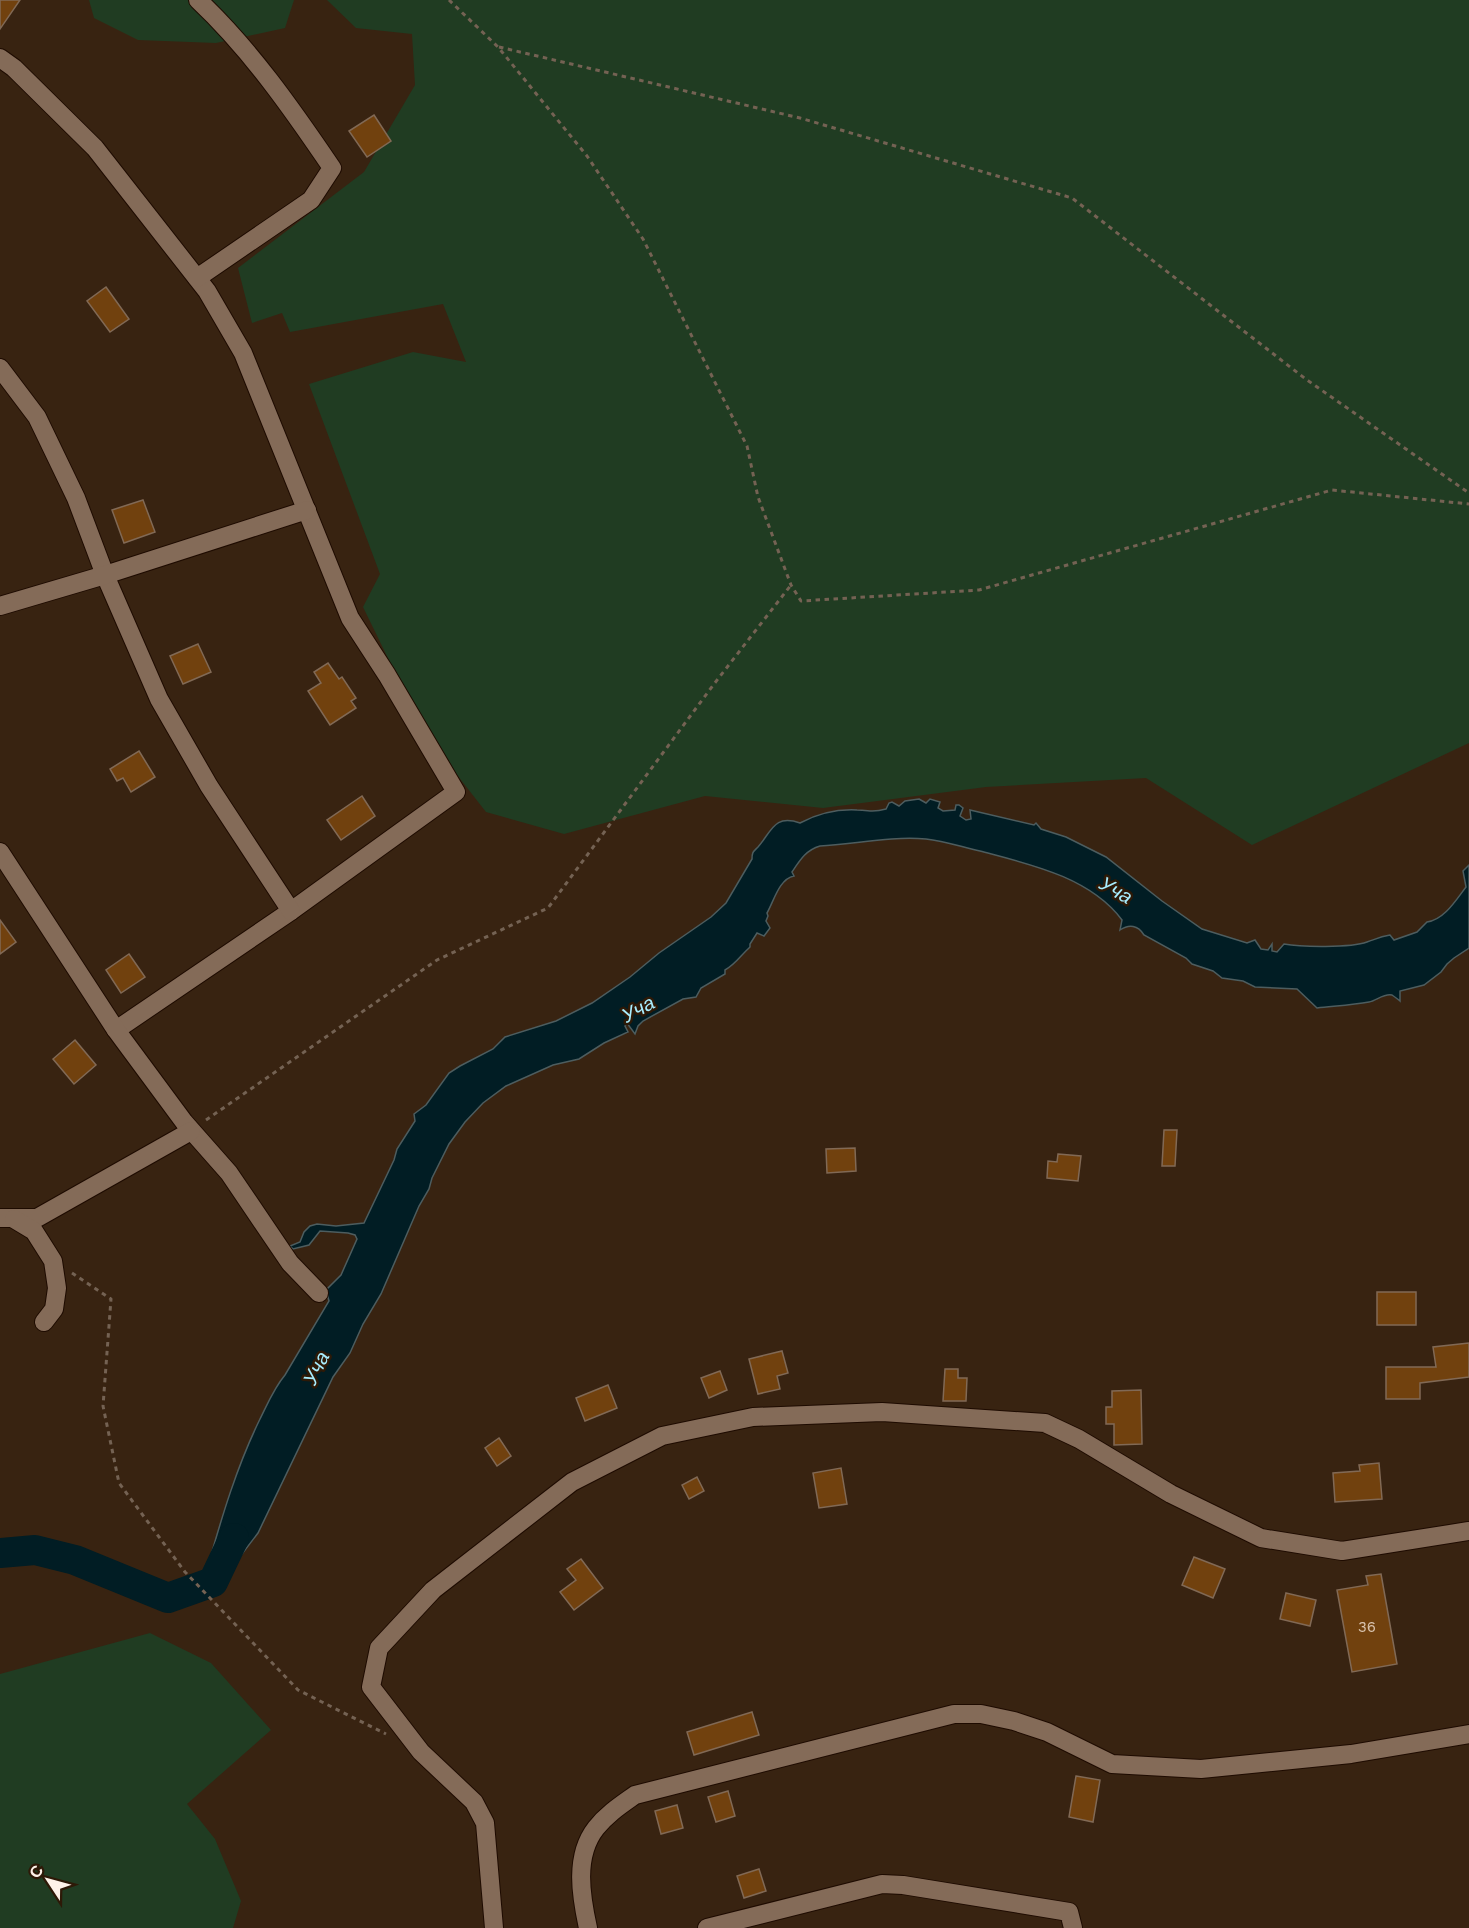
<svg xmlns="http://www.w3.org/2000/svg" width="1469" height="1928" viewBox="0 0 1469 1928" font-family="'Work Sans',sans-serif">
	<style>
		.green { fill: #203c22 }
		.water { fill: #011d24; stroke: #4d5d5f; stroke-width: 1.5 }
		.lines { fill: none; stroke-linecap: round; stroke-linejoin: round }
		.river { stroke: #011d24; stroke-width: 30 }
		.building { fill: #71410e; stroke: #816955; stroke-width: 1.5 }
		.minor-casing { stroke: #1e0b00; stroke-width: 20 }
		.path { stroke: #746253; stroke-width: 3; stroke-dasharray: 4.5 4.5; stroke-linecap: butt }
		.minor { stroke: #846b58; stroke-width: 18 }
		.labels { text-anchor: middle; stroke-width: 5; stroke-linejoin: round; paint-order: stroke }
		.number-label { font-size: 15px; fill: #dbc6b2 }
		.water-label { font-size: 20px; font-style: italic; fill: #a8edfe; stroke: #2d1907 }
	</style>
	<rect width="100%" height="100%" fill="#382311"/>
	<g class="green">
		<polygon points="89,0 294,0 285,28 216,43 138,40 94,18"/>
		<polygon points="327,0 1469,0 1469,743 1252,845 1146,778 986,787 823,808 705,796 564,834 486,812 425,734 363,607 380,574 309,384 413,352 466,362 443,304 290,332 282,313 252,323 238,268 364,172 415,85 412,34 356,28"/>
		<polygon points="150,1633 211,1663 271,1730 187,1804 215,1839 241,1901 233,1928 0,1928 0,1674"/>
	</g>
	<path class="water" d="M919,799L926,803L930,799L940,802L938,808L943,811L955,810L956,805H959L963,808L960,816L966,820L971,819L970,810L1034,825L1036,823L1041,829L1066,837L1106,857L1162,901L1202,929L1247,943L1255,940L1261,949L1268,950L1272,944V951L1277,952L1284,944C1300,947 1351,948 1367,942C1376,939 1379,937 1390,935L1394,940L1417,932L1427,922C1444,920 1456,900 1466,887L1463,871L1469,865V948L1454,958L1447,964L1441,972L1424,985L1400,991V1001C1399,1000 1392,995 1392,995C1384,993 1376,1001 1369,1002C1353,1005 1335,1006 1317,1008L1297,989L1255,987L1243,981L1222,978L1213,971L1192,964L1186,958L1144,935C1138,925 1129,924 1120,930L1122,920C1090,877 1029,864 980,851C962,847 944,841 926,839C891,836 855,844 820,846C806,850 800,860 792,872L794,876C779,879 774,901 767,913L768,916L766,921L770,928L764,936L757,933L750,944V947C741,955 735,965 725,970V974L701,988L696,997L683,999L643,1021L638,1026L635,1034L627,1023L625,1026L628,1032L604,1043L579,1059L553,1065L506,1086L483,1103L465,1122L449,1144L432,1178L429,1189L419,1206L381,1294L363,1324L350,1353L333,1377L258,1533L223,1579L208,1566C222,1516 237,1466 260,1419C268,1403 274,1388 285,1375L329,1301L326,1290L341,1275L357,1239L355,1235L348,1233L320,1231L309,1245L293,1249L290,1246L300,1242L304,1232L310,1226L317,1224L336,1226L364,1223L394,1160L397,1149L415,1121L414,1114L426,1105L449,1073L460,1066L493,1049L505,1037L556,1021L592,1003L630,977L659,953L711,917L726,903L752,859C752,852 753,852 758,847C772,831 774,814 800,823C817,814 838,809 857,810C871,810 871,813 886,809L889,803L892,802L899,806L905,801Z"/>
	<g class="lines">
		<polyline class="river" points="0,1553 35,1550 75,1560 168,1598 213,1582 234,1538"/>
	</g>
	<g class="building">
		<polygon points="0,0 20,0 0,29"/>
		<polygon points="374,115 391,141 367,157 349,131"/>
		<polygon points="106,287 129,319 110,332 87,301"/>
		<polygon points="143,500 155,532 124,543 112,510"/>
		<polygon points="198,644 211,672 183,684 170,656"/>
		<polygon points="328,663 339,679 342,677 356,698 351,701 356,708 330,725 308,691 321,683 314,672"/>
		<polygon points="139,751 155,777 131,792 123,778 117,781 110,769"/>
		<polygon points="362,796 375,816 341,840 327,820"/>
		<polygon points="0,920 16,942 0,954"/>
		<polygon points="129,954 145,977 121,993 106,970"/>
		<polygon points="75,1040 96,1065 74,1084 53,1059"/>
		<polygon points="1164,1130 1177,1130 1175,1166 1162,1166"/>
		<polygon points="855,1148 856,1171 827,1173 826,1149"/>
		<polygon points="1058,1154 1081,1156 1078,1181 1047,1178 1048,1161 1057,1162"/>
		<rect x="1377" y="1292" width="39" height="33"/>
		<polygon points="1469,1343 1469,1377 1420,1383 1420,1399 1386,1399 1386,1367 1436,1367 1433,1347"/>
		<polygon points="782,1351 788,1373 777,1376 780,1389 758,1394 749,1359"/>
		<polygon points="945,1369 958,1369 958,1378 967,1378 966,1401 943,1401"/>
		<polygon points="720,1371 727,1390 709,1398 701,1378"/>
		<polygon points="608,1385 617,1408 585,1421 576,1398"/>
		<polygon points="1141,1390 1142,1444 1114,1445 1114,1424 1106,1424 1106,1407 1112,1407 1112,1391"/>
		<polygon points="499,1438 511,1456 497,1466 485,1448"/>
		<polygon points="1379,1463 1382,1499 1335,1502 1333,1473 1360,1471 1359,1465"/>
		<polygon points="841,1468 847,1504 819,1508 813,1473"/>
		<polygon points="697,1477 704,1491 689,1499 682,1485"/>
		<polygon points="1194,1557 1225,1569 1213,1598 1182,1585"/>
		<polygon points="581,1559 603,1588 574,1610 560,1592 576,1580 567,1569"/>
		<polygon points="1381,1574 1397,1664 1352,1672 1337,1590 1368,1585 1366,1576"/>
		<polygon points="1286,1593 1316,1600 1310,1626 1280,1619"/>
		<polygon points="752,1712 759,1735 694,1755 687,1732"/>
		<polygon points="1076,1776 1100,1780 1093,1822 1069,1817"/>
		<polygon points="728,1791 735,1816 716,1822 708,1797"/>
		<polygon points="677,1805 683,1828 661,1834 655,1811"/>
		<polygon points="759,1869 766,1891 744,1898 737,1876"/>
	</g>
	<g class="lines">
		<defs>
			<g id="minor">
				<polyline points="0,58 14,68 95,148 207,291 243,353 350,618 387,675 456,792 291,911 116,1030"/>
				<path d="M197,278L311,200L332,168C292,109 250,49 198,0"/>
				<polyline points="0,368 37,417 76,498 105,575 159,699 209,786 291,911"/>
				<polyline points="0,606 105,575 307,510"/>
				<polyline points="0,852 116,1030 184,1122 229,1173 290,1263 319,1293"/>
				<polyline points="0,1218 37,1218 191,1131"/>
				<polyline points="14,1219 34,1231 53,1261 57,1288 54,1309 44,1322"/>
				<polyline points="494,1928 485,1823 474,1802 421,1752 371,1687 379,1648 433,1590 572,1482 662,1436 753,1417 882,1412 1045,1423 1079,1439 1171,1494 1261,1538 1342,1551 1469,1531"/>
				<path d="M588,1928C581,1896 574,1856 596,1828C607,1814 621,1805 635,1795L954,1714H981L1014,1721L1047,1732L1112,1764L1201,1769L1351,1754L1469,1734"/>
				<polyline points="707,1928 882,1884 903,1885 1069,1912 1073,1928"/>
			</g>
		</defs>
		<use href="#minor" class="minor-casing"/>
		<g class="path">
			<polyline points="449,0 498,47 587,156 643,239 747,446 758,497 791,585 801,601 979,590 1332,490 1469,504"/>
			<polyline points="499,47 800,118 1072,198 1307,380 1469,493"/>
			<polyline points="206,1120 437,960 548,908 714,684 791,585"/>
			<polyline points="72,1273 111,1299 103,1406 119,1483 185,1572 298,1690 386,1734"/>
		</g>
		<use href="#minor" class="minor"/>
	</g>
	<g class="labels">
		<g class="number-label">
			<text x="1367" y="1632">36</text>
		</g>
		<g class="water-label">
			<text transform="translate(1116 890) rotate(30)" y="7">Уча</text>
			<text transform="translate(638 1009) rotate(-28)" y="7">Уча</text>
			<text transform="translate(316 1368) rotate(-64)" y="7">Уча</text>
		</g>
	</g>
	<g transform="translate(48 1880) rotate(306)" stroke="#2d1907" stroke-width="4.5" paint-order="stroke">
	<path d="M0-4.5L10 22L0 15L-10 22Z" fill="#fef2e9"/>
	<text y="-9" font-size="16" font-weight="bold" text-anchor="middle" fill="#fef2e9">С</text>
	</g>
</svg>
